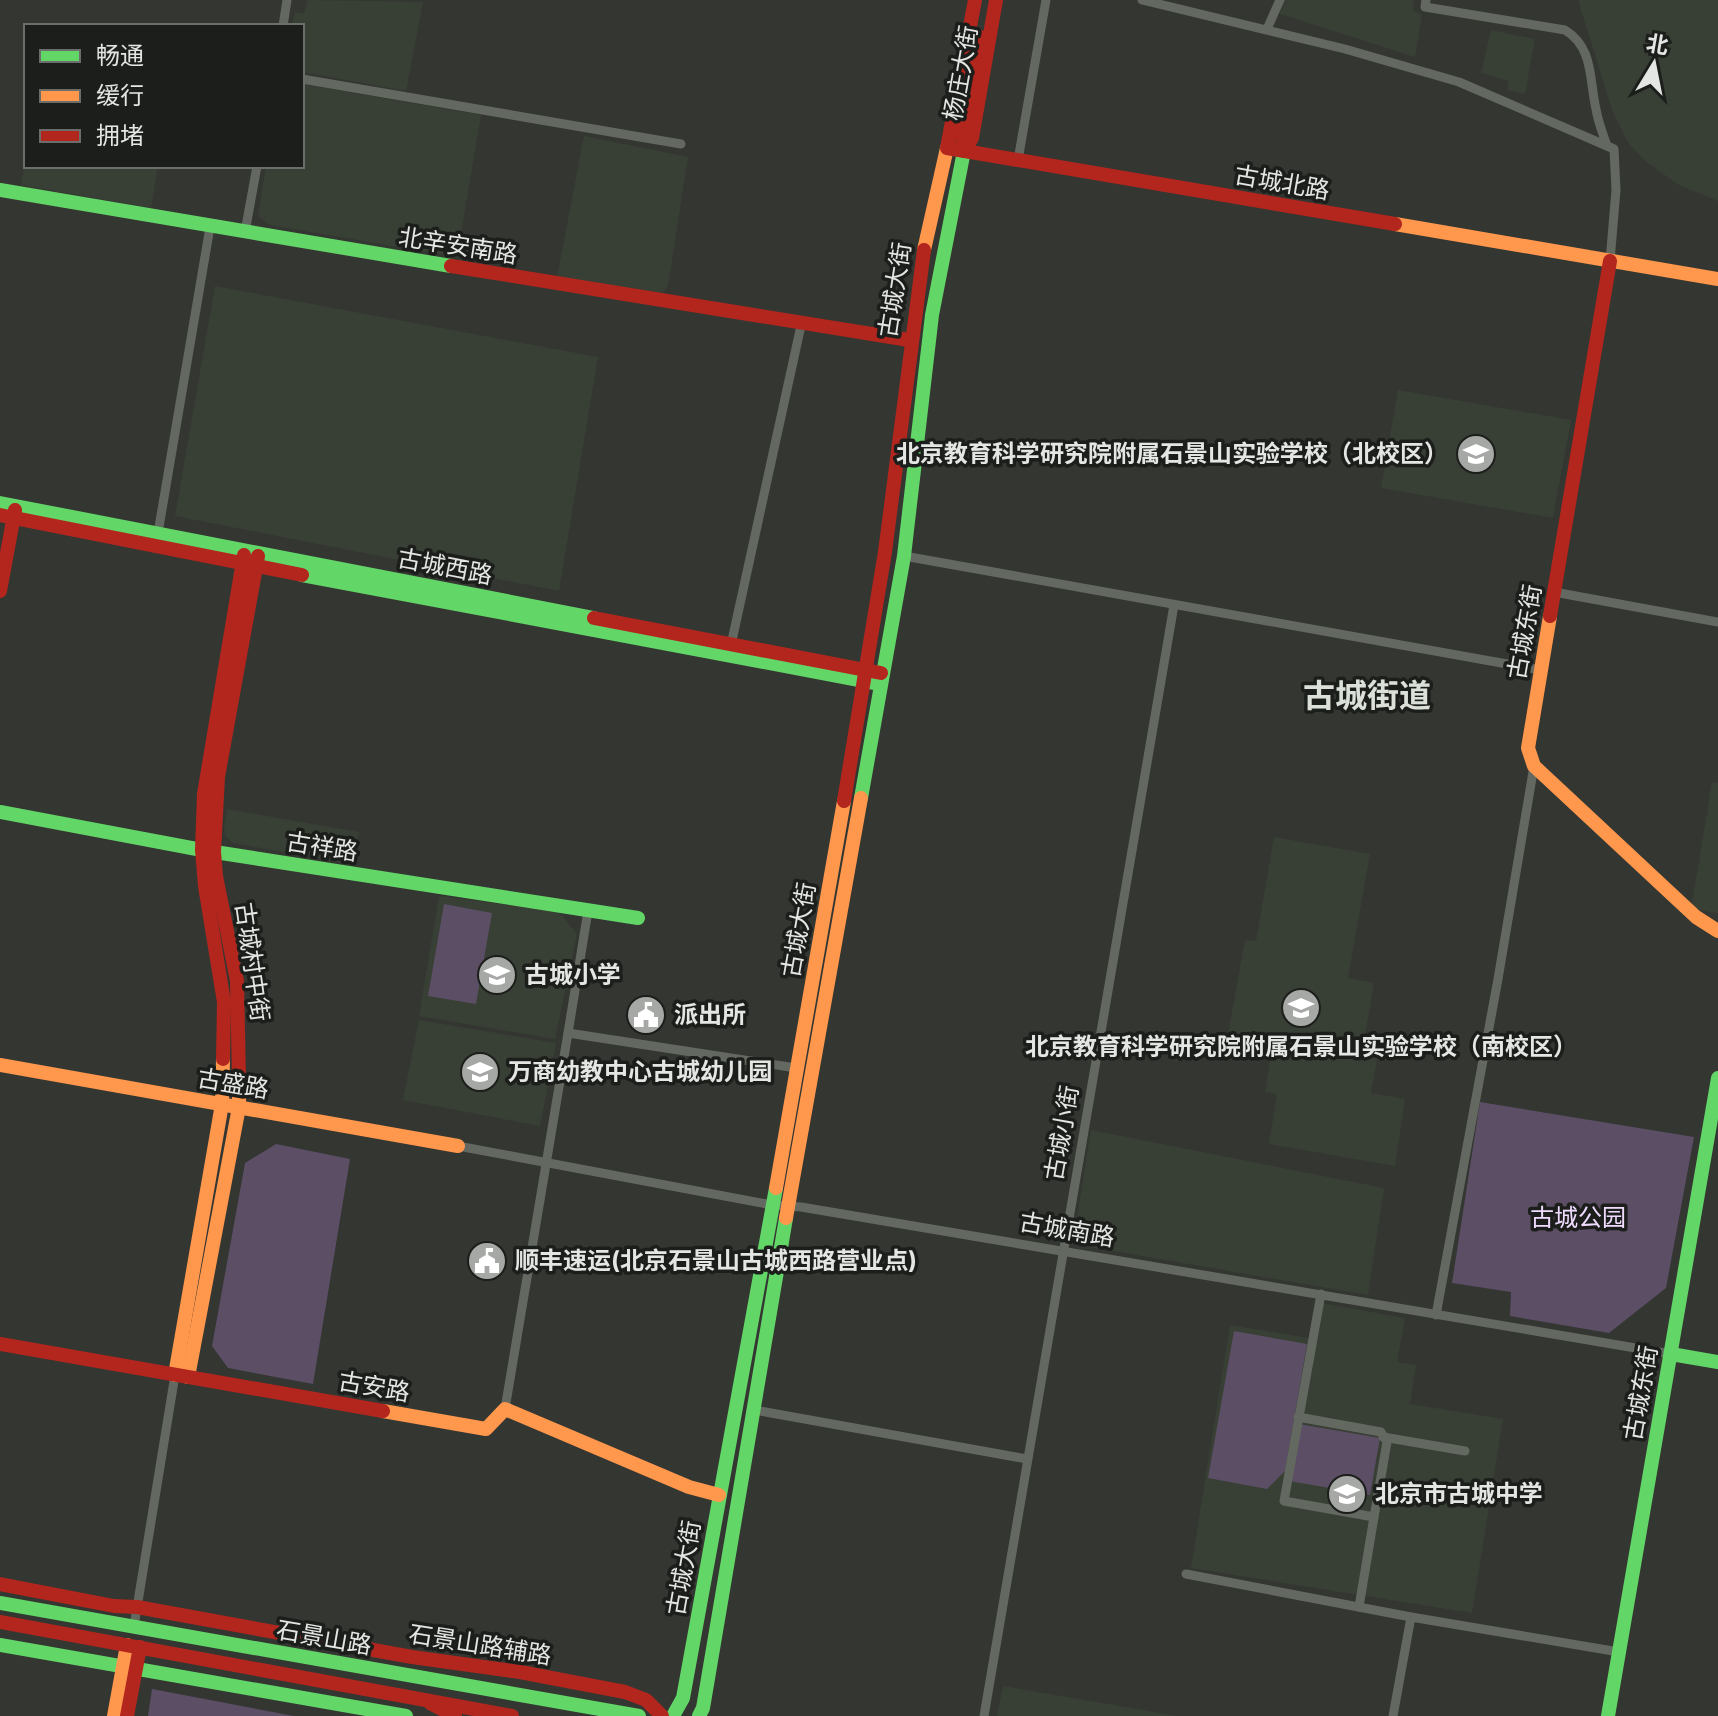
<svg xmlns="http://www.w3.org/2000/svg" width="1718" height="1716" viewBox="0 0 1718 1716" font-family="Inter,'Noto Sans SC',sans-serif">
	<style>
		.built { fill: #384035 }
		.green { fill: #5b4e65 }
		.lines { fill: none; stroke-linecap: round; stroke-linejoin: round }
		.street { stroke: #636960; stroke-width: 9 }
		.fast { stroke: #63d668; stroke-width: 14 }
		.slow { stroke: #ff974d; stroke-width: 14 }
		.jam { stroke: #b3261e; stroke-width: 14 }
		.labels { text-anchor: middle; stroke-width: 7; stroke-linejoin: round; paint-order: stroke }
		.street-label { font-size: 24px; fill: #e4e6e3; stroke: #1c1e1b }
		.poi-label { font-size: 24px; font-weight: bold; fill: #e4e6e3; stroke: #1c1e1b; text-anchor: start }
		.park-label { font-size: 24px; fill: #efdbfe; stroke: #1c1e1b }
		.district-label { font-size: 32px; font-weight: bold; fill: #dbe1d9; stroke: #1c1e1b }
	</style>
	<rect width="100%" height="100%" fill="#343632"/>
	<g class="built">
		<polygon points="307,0 423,2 406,91 302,72 302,26 292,26 295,12 304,14"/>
		<polygon points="1285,0 1414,0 1413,11 1422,14 1415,57 1280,14"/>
		<polygon points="1578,0 1718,0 1718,201 1679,185 1645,161 1627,141 1613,113"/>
		<polygon points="1491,30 1535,39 1525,94 1507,90 1509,81 1481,73"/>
		<polygon points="302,84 481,115 457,257 270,225 258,216 266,166 302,166"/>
		<polygon points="584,136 688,157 668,286 662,293 557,277"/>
		<polygon points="26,155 26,166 158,166 151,208 21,185"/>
		<polygon points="215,286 598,357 559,591 175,516"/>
		<polygon points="1398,390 1571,420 1553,518 1381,488"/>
		<polygon points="1712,782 1718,783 1718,913 1691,909"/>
		<polygon points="227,809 359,832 355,853 352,853 350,864 233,843 225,836 224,829"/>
		<polygon points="1274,837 1370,854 1348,978 1374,983 1364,1041 1380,1044 1371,1093 1405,1099 1395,1166 1269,1144 1277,1094 1265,1092 1273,1043 1228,1034 1245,940 1256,941"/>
		<polygon points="439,896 559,912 577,934 555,1039 419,1016"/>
		<polygon points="419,1020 556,1043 540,1126 403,1100"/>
		<polygon points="1091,1130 1384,1188 1368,1295 1073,1244"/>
		<polygon points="1315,1302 1405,1318 1397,1362 1416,1365 1410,1404 1503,1419 1472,1613 1191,1568 1230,1325 1309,1338"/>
		<polygon points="1003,1686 1178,1716 997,1716"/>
	</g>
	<g class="green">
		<polygon points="444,904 492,913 476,1004 428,996"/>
		<polygon points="1480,1102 1694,1137 1666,1288 1609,1333 1510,1316 1511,1292 1452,1283"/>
		<polygon points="276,1144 350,1159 313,1384 228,1368 212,1346 245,1163"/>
		<polygon points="1234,1331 1307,1344 1285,1471 1267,1489 1208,1478"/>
		<polygon points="1299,1424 1380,1438 1370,1495 1289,1481"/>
		<polygon points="152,1689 294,1716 148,1716"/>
	</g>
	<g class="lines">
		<g class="street">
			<polyline points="1142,0 1345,49 1459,82 1614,149 1616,190 1610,261"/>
			<path d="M1426,0L1425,7L1565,30C1594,48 1589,79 1596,109C1598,122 1603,134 1607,146"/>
			<polyline points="283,26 287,0"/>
			<polyline points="1267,29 1280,0"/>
			<polyline points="302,79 681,144"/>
			<polyline points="1018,160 1046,0"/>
			<polyline points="245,232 257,166"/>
			<polyline points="158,533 210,227"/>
			<polyline points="904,556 1541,670"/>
			<polyline points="1554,592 1718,622"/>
			<polyline points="731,645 802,321"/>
			<polyline points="588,911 568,1033 796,1068"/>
			<polyline points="458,1146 772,1205 801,1207 1671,1354"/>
			<polyline points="1436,1315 1498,979 1534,766"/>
			<polyline points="505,1409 568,1033"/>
			<polyline points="754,1410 1027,1459"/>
			<polyline points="1298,1417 1381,1432 1387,1442 1374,1517 1284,1501 1321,1294"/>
			<polyline points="1383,1437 1465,1451"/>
			<polyline points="1186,1574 1411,1617 1619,1652"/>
			<polyline points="1359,1607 1374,1517"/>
			<polyline points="134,1626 175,1375"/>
			<polyline points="984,1716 1174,605"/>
			<polyline points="1393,1716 1411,1617"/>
		</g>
		<g class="fast">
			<polyline points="0,190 451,266"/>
			<polyline points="0,503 594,618"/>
			<polyline points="302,575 880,684"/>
			<polyline points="861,798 904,556 932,315 964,151"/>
			<polyline points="0,812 202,850 638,918"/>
			<polyline points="1671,1354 1718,1362"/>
			<polyline points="0,1603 639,1716"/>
			<polyline points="0,1645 406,1716"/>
			<polyline points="673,1716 683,1698 776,1188"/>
			<polyline points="699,1716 703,1708 786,1218"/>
			<polyline points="1608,1716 1718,1078"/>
		</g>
		<g class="slow">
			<polyline points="1395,224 1718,279"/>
			<polyline points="924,250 947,148"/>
			<polyline points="1550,616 1528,748 1534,766 1696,917 1718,931"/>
			<polyline points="0,1065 458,1146"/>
			<polyline points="776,1188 844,801"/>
			<polyline points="786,1218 861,798"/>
			<polyline points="175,1375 222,1104 223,1059"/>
			<polyline points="188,1377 239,1107 239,1079"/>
			<polyline points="383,1411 486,1429 505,1409 689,1487 719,1495"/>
			<polyline points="114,1716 127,1645"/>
		</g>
		<g class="jam">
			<polyline points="975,0 947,148 1395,224"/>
			<polyline points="964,150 962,136 980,37"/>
			<polyline points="964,151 972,138 996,0"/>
			<polyline points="451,266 909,340"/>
			<polyline points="0,515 302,575"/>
			<polyline points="0,591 15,510"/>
			<polyline points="1550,616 1610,261"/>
			<polyline points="594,618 881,673"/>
			<polyline points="844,801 885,552 924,250"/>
			<polyline points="223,1059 224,1002 205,886 202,850 204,794 244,555"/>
			<polyline points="239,1079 237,981 216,876 214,852 218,777 258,556"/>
			<polyline points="0,1344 383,1411"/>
			<polyline points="0,1584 114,1606 137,1607 412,1657 520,1672 625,1692 646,1700 662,1716"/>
			<polyline points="0,1622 512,1716"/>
			<polyline points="430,1703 455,1716"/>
			<polyline points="127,1716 140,1647"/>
		</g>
	</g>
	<defs>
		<symbol id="school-disc" viewBox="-11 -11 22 22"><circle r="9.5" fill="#a6a8a5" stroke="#1c1e1b"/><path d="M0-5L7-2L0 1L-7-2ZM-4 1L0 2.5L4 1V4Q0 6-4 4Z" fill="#fff"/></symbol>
		<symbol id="civic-disc" viewBox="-11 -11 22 22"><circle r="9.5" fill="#a6a8a5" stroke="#1c1e1b"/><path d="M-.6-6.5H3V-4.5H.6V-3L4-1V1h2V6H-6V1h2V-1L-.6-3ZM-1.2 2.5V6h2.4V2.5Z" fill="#fff"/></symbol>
	</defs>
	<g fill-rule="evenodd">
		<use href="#school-disc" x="1454" y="432" width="44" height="44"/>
		<use href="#school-disc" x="475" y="953" width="44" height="44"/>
		<use href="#school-disc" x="1279" y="986" width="44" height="44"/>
		<use href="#civic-disc" x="624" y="993" width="44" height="44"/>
		<use href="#school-disc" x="458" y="1050" width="44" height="44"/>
		<use href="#civic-disc" x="465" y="1239" width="44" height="44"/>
		<use href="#school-disc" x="1325" y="1472" width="44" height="44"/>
	</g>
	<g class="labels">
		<g class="street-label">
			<text transform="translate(961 73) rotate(-80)" y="8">杨庄大街</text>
			<text transform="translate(1282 183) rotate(10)" y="8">古城北路</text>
			<text transform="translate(458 246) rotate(9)" y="8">北辛安南路</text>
			<text transform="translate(895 290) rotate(-81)" y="8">古城大街</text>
			<text transform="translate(445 567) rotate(11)" y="8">古城西路</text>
			<text transform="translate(1525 632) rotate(-80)" y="8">古城东街</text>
			<text transform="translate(322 847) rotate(9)" y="8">古祥路</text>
			<text transform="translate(799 930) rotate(-80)" y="8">古城大街</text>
			<text transform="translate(252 962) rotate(82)" y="8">古城村中街</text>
			<text transform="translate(233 1084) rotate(10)" y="8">古盛路</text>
			<text transform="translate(1062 1133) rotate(-80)" y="8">古城小街</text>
			<text transform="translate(1067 1230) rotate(10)" y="8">古城南路</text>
			<text transform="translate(374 1387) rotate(10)" y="8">古安路</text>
			<text transform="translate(1641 1393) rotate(-80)" y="8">古城东街</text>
			<text transform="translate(684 1568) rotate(-80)" y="8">古城大街</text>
			<text transform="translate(324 1638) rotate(10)" y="8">石景山路</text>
			<text transform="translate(480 1645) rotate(9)" y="8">石景山路辅路</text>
		</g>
		<g class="poi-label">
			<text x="1448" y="462" text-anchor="end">北京教育科学研究院附属石景山实验学校（北校区）</text>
			<text x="525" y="983">古城小学</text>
			<text x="674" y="1023">派出所</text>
			<text x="1301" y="1055" text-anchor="middle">北京教育科学研究院附属石景山实验学校（南校区）</text>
			<text x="508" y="1080">万商幼教中心古城幼儿园</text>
			<text x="515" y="1269">顺丰速运(北京石景山古城西路营业点)</text>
			<text x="1375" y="1502">北京市古城中学</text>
		</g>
		<g class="park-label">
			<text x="1578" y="1226">古城公园</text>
		</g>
		<g class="district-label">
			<text x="1367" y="707">古城街道</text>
		</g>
	</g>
	<rect x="24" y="24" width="280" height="144" fill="#1c1e1b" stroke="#6c6e6b" stroke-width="2"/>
	<rect x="40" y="50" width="40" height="12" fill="#63d668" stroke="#6c6e6b" stroke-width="2"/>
	<text x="96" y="64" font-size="24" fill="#e4e6e3">畅通</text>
	<rect x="40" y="90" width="40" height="12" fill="#ff974d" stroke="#6c6e6b" stroke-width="2"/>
	<text x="96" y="104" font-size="24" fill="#e4e6e3">缓行</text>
	<rect x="40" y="130" width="40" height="12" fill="#b3261e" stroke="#6c6e6b" stroke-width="2"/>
	<text x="96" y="144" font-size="24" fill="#e4e6e3">拥堵</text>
	<g transform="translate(1654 64) rotate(10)" stroke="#1c1e1b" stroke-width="6" paint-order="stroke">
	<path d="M0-6L14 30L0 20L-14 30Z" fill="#e4e6e3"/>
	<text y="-12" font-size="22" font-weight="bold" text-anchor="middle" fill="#e4e6e3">北</text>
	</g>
</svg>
